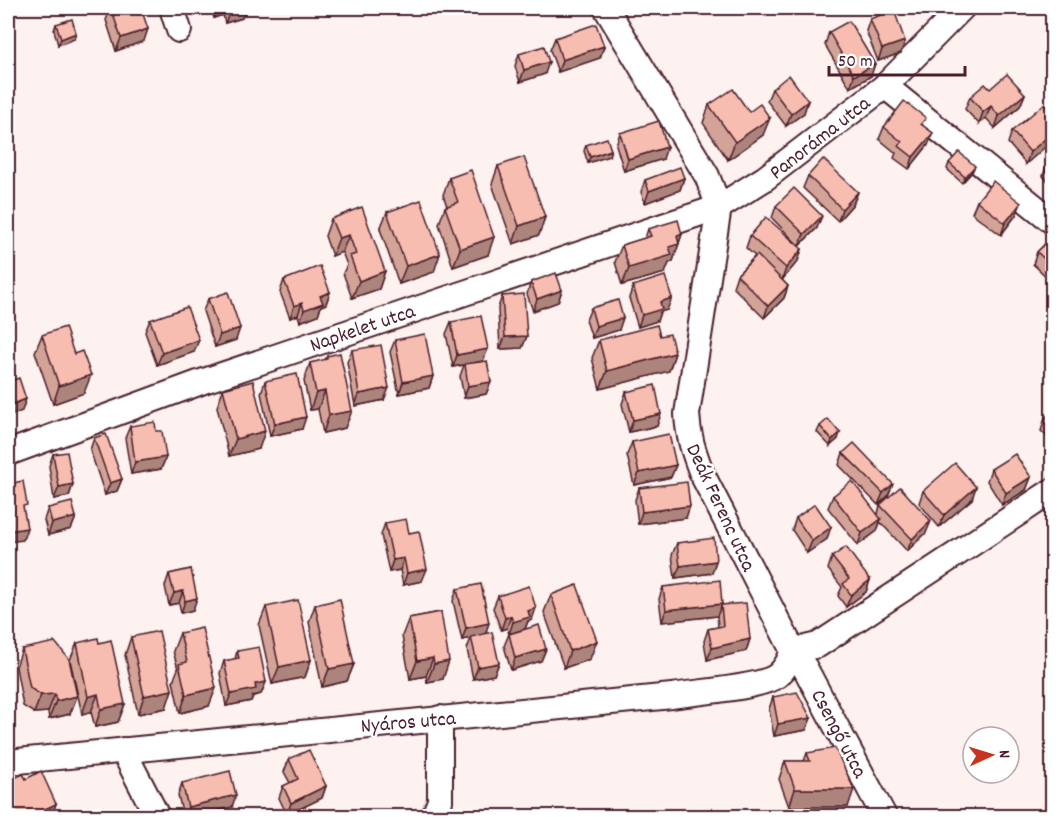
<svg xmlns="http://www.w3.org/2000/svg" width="1060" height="824" viewBox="0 0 1060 824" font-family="Dekko,sans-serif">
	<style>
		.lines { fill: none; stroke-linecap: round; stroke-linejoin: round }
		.minor-casing { stroke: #4a1f2b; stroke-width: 28 }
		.minor { stroke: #fff; stroke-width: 24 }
		.wall { fill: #d4a397; stroke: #4a1f2b; stroke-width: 1.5 }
		.shaded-wall { fill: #ad847b; stroke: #4a1f2b; stroke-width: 1.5 }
		.building { fill: #f7bdb0; stroke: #4a1f2b; stroke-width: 1.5 }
		.labels { text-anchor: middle; stroke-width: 5; stroke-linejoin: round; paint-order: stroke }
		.street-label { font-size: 21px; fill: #4a1f2b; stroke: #fff }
	</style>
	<rect width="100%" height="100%" fill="#fdf2ef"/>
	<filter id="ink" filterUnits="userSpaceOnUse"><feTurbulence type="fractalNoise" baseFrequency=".0167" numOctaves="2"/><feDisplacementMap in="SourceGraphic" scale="12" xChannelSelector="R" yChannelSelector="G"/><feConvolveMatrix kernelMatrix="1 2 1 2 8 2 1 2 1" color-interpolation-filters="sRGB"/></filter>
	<g filter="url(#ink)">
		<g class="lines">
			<defs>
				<g id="minor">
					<polyline points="172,8 179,30"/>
					<path d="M606,8L707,176L719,207L687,414C688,436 694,453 702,474L793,651L818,645L1052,491"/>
					<polyline points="885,86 1052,221"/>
					<polyline points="8,453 201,382 719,207 764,179 885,86 962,8"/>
					<polyline points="123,750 157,816"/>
					<path d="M8,762L672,696C695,692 762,688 778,675C786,668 789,661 793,651L805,668L884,816"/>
					<polyline points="434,816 440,801 440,718"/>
				</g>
			</defs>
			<use href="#minor" class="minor-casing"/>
			<use href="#minor" class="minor"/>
		</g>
		<g class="wall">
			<polygon points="111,8 144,41 116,51 106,20"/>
			<polygon points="211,8 247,8 242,18 225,23 223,15 214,18"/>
			<polygon points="923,8 942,8 925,14"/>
			<polygon points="870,19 901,53 878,61 866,31"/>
			<polygon points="56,24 74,39 58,45 54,30"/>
			<polygon points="829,32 871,76 850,88 825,45"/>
			<polygon points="555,38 604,46 600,58 558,72 550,50"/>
			<polygon points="519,54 545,74 520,82 515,66"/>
			<polygon points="772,89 804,113 786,126 767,101"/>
			<polygon points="990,89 1025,94 1020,106 995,128 986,118 979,124 965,109 970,97"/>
			<polygon points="709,105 763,135 728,160 703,123"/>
			<polygon points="1053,114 1026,164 1008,143 1012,131"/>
			<polygon points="923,125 928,145 909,169 894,158 896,153 879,139 884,127"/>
			<polygon points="620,133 663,159 624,171 616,145"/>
			<polygon points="586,145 609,156 588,163 584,151"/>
			<polygon points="1053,159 1053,186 1043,176 1047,164"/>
			<polygon points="949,163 972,172 962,183 947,169"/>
			<polygon points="498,166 545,217 539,235 513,244 492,184"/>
			<polygon points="808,176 858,192 853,204 838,221 803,188"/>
			<polygon points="449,178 488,255 453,267 439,224 445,207 447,206 443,195"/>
			<polygon points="684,178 680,190 645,203 641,192 645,180"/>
			<polygon points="977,201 1021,203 1016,215 1001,235 972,213"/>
			<polygon points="776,206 817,228 799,246 772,218"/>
			<polygon points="387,212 434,272 399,284 380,229"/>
			<polygon points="331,219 385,271 379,289 352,298 343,273 347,265 342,252 332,256 325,236"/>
			<polygon points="648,229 682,234 673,261 669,263 665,273 622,285 615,262 622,245 645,238"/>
			<polygon points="750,236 802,249 798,261 782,280 788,286 784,298 764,318 733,287 737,275 755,256 746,248"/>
			<polygon points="1053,236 1053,283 1033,264 1037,252"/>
			<polygon points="284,280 330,292 326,304 321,306 318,315 300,322 298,315 290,318 280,292"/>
			<polygon points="531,282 562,290 558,302 533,311 527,294"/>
			<polygon points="633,286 667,310 660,312 657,321 638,327 629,298"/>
			<polygon points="502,296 527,336 522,348 500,349 498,308"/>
			<polygon points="208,299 236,340 215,347 203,311"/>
			<polygon points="591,308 619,330 592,338 586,320"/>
			<polygon points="150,320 194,352 157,365 145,332"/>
			<polygon points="451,322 483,361 491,382 486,394 464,398 460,376 464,365 453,367 446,334"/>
			<polygon points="42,335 84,393 53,404 35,352"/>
			<polygon points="660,336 675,353 669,371 600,389 592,358 599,340"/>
			<polygon points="395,340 433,376 429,388 399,394 390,352"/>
			<polygon points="352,350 384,400 355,406 347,362"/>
			<polygon points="327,356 345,428 323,433 318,409 310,410 304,381 310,363 325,360"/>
			<polygon points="265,381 302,429 270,436 261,393"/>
			<polygon points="223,389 259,449 229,456 217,407"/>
			<polygon points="626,392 657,426 629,432 622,404"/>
			<polygon points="1053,411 1053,442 1041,431 1045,418"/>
			<polygon points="130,426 156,431 166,457 161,469 131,474 125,438"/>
			<polygon points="820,426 838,439 830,446 817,432"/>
			<polygon points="94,438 122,479 117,491 105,495 90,450"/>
			<polygon points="632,442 676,465 671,477 634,485 627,455"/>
			<polygon points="843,453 888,496 878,505 839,465"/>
			<polygon points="53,454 73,484 69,496 54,499 49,466"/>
			<polygon points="991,469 1031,477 1026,490 1002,505 987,481"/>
			<polygon points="639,488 686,518 638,524 635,500"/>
			<polygon points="923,491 972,499 939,527 919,503"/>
			<polygon points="833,496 878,514 880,505 926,533 907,551 880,522 877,531 858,545 828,508"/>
			<polygon points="48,508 76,517 71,529 48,535 44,520"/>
			<polygon points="796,518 827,539 807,553 792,530"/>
			<polygon points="385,523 409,533 422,581 403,585 400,570 389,572 381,535"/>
			<polygon points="677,543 716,561 712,573 675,578 672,555"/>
			<polygon points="832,557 870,580 866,592 846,607 838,596 842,587 828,569"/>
			<polygon points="191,569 193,610 181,613 179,603 169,605 165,586 169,574"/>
			<polygon points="663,587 722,604 722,605 750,639 746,651 707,660 704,641 708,629 718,627 717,616 662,622 659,599"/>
			<polygon points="457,589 485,634 499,663 494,675 473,679 467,649 471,638 462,640 453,601"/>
			<polygon points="551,595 590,659 564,668 544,612"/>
			<polygon points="498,596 532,620 528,621 525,629 546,649 541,661 511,670 504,646 509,634 507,628 501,630 493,608"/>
			<polygon points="315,605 354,664 347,681 322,687 309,622"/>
			<polygon points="266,607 311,660 305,677 272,684 259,625"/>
			<polygon points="441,612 443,679 427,682 426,676 410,679 402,636 409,618"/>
			<polygon points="180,633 209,706 180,713 173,681 178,669 173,651"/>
			<polygon points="131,637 166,708 138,714 125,655"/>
			<polygon points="77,643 99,643 125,704 118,722 95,727 91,712 82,714 70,660"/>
			<polygon points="22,649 77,696 70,714 49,719 48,712 34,713 23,706 16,667"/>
			<polygon points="237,651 266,682 261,694 253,696 251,701 226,706 220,673 224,661 235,659"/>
			<polygon points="773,697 811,718 806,730 774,736 769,709"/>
			<polygon points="807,753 848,807 789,807 779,779 785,761 804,761"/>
			<polygon points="289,759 326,786 322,798 287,815 279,798 283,786 290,783 284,772"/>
			<polygon points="182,783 232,807 193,816 183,816 178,795"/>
		</g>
		<g class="shaded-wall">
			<polygon points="217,8 226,8 223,15 214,18"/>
			<polygon points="240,8 247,8 242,18 225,23 230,11"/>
			<polygon points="928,8 942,8 925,14"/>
			<polygon points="148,29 144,41 116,51 121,38"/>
			<polygon points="76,33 74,39 58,45 61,39"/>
			<polygon points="905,41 901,53 878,61 882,49"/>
			<polygon points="604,46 600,58 558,72 562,60"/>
			<polygon points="549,62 545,74 520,82 524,70"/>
			<polygon points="875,64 871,76 850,88 854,76"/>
			<polygon points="1025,94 1020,106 995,128 999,116"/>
			<polygon points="808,101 804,113 786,126 791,114"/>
			<polygon points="991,106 986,118 979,124 983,112"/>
			<polygon points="770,118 763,135 728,160 735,142"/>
			<polygon points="1053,132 1053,140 1026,164 1030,152"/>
			<polygon points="933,133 928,145 909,169 913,157"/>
			<polygon points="667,147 663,159 624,171 628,159"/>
			<polygon points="611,150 609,156 588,163 590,157"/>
			<polygon points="975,166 972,172 962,183 965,177"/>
			<polygon points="684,178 680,190 645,203 649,191"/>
			<polygon points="858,192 853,204 838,221 842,209"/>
			<polygon points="1021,203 1016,215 1001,235 1005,223"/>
			<polygon points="822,216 817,228 799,246 804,234"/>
			<polygon points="545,217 539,235 513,244 519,226"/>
			<polygon points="682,234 673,261 669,263 665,273 622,285 629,268 669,247 677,236"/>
			<polygon points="349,235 342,252 332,256 339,238"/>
			<polygon points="494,237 488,255 453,267 460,249"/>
			<polygon points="802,249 798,261 782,280 786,268"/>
			<polygon points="440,254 434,272 399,284 406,266"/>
			<polygon points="385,271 379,289 352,298 359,281"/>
			<polygon points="788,286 784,298 764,318 768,306"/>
			<polygon points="562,290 558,302 533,311 537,299"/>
			<polygon points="330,292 326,304 321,306 318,315 300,322 304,310 320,296"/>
			<polygon points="672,298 667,310 660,312 657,321 638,327 642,315 660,302"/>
			<polygon points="302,303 298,315 290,318 294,306"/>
			<polygon points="623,318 619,330 592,338 596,326"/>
			<polygon points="240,328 236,340 215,347 220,335"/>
			<polygon points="527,336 522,348 500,349 505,337"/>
			<polygon points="199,340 194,352 157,365 162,353"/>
			<polygon points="488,349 483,361 453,367 457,355"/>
			<polygon points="675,353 669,371 600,389 607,371"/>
			<polygon points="91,375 84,393 53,404 59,386"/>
			<polygon points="433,376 429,388 399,394 403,382"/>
			<polygon points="491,382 486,394 464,398 468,386"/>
			<polygon points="389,388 384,400 355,406 359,394"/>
			<polygon points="325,391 318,409 310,410 316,393"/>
			<polygon points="26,399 22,411 8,417 8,406"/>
			<polygon points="352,411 345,428 323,433 329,415"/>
			<polygon points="661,414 657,426 629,432 633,420"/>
			<polygon points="306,417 302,429 270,436 275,424"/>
			<polygon points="265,431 259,449 229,456 236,439"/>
			<polygon points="840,433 838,439 830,446 832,440"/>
			<polygon points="166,457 161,469 131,474 135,462"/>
			<polygon points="676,465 671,477 634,485 639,473"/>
			<polygon points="1031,477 1026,490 1002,505 1006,493"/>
			<polygon points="122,479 117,491 105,495 110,483"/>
			<polygon points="73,484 69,496 54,499 59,487"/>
			<polygon points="893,484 888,496 878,505 883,493"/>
			<polygon points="976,487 972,499 939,527 944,515"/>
			<polygon points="690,506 686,518 638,524 642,512"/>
			<polygon points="76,517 71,529 48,535 52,523"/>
			<polygon points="881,519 877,531 858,545 862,533"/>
			<polygon points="931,521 926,533 907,551 912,539"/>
			<polygon points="831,527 827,539 807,553 812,541"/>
			<polygon points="27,528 23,540 8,542 8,531"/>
			<polygon points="404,558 400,570 389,572 393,560"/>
			<polygon points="716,561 712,573 675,578 680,566"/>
			<polygon points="427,569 422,581 403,585 407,573"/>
			<polygon points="870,580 866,592 846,607 851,595"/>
			<polygon points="183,591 179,603 169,605 174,593"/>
			<polygon points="197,598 193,610 181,613 185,601"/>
			<polygon points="722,604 717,616 662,622 666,610"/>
			<polygon points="536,608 532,620 528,621 525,629 509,634 513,622 528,611"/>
			<polygon points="511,616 507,628 501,630 505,618"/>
			<polygon points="489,623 485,635 462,640 466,628"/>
			<polygon points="750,639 746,651 707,660 712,648"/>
			<polygon points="597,641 590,659 564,668 570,651"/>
			<polygon points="546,649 541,661 511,670 515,658"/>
			<polygon points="433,658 426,676 410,679 417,661"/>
			<polygon points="311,660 305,677 272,684 279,667"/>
			<polygon points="449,661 443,679 427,682 434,664"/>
			<polygon points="499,663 494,675 473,679 478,667"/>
			<polygon points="354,664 347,681 322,687 329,669"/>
			<polygon points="266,682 261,694 253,696 251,701 226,706 231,694 255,684"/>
			<polygon points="216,688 209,706 180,713 186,695"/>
			<polygon points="172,690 166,708 138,714 144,696"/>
			<polygon points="55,694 48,712 34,713 41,695"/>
			<polygon points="98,694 91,712 82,714 88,697"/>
			<polygon points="77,696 70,714 49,719 56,701"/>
			<polygon points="125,704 118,722 95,727 101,709"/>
			<polygon points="811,718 806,730 774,736 778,724"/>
			<polygon points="326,786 322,798 287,815 291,803"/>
			<polygon points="795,789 854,789 848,807 789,807"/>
			<polygon points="236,795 232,807 193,816 185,816 188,807"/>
			<polygon points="56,804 52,816 32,816 32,815"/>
			<polygon points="30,811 28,816 18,816"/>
		</g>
		<g class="building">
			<polygon points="111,8 141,8 148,29 121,38"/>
			<polygon points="229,8 241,8 230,11"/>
			<polygon points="894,10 905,41 882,49 870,19"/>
			<polygon points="72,19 76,33 61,39 56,24"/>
			<polygon points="849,21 875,64 854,76 829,32"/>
			<polygon points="596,24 604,46 562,60 555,38"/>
			<polygon points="544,46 549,62 524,70 519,54"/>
			<polygon points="1007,74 1025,94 999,116 991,106 983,112 970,97 985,84 990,89"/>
			<polygon points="789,75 808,101 791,114 772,89"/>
			<polygon points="733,89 749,112 760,104 770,118 735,142 709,105"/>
			<polygon points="904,101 926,118 921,124 933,133 913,157 899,146 902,142 884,127"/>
			<polygon points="1044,104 1053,114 1053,132 1030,152 1012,131"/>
			<polygon points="659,121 667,147 628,159 620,133"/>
			<polygon points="607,138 611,150 590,157 586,145"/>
			<polygon points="959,152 975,166 965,177 949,163"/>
			<polygon points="524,157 545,217 519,226 498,166"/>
			<polygon points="823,159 858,192 842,209 808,176"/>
			<polygon points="1053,159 1053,169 1047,164"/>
			<polygon points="680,167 684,178 649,191 645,180"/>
			<polygon points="471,170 494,237 460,249 445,207 458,202 449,178"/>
			<polygon points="993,181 1021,203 1005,223 977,201"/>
			<polygon points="794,188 822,216 804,234 776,206"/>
			<polygon points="421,200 440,254 406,266 387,212"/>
			<polygon points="362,207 385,271 359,281 350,256 356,254 349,235 339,238 331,219"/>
			<polygon points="766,217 802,249 786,268 750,236"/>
			<polygon points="678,220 682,234 677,236 679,244 669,247 672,255 629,268 622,245 651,236 648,229"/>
			<polygon points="1053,236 1053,267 1037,252"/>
			<polygon points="757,255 788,286 768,306 737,275"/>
			<polygon points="320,266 330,292 320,296 323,303 304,310 302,303 294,306 284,280"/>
			<polygon points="556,273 562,290 537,299 531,282"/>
			<polygon points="665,276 672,298 660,302 662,309 642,315 633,286"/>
			<polygon points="228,292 240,328 220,335 208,299"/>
			<polygon points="524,294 527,336 505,337 502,296"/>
			<polygon points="618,300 623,318 596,326 591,308"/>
			<polygon points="187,307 199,340 162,353 150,320"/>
			<polygon points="481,316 488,349 457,355 451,322"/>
			<polygon points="657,325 660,336 670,334 675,353 607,371 599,340"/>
			<polygon points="65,327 74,354 82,351 91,375 59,386 42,335"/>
			<polygon points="425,334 433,376 403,382 395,340"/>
			<polygon points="381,345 389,388 359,394 352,350"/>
			<polygon points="340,353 352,411 329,415 325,391 316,393 310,363 327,359 327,356"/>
			<polygon points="487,361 491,382 468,386 465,364"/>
			<polygon points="297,374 306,417 275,424 265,381"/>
			<polygon points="19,378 26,399 8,406 8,382"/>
			<polygon points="253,381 265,431 236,439 223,389"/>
			<polygon points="655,385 661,414 633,420 626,392"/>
			<polygon points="1053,411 1053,426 1045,418"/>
			<polygon points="828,419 840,433 832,440 820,426"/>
			<polygon points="155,422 156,431 162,431 166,457 135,462 130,426"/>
			<polygon points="106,434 122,479 110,483 94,438"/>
			<polygon points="669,434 676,465 639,473 632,442"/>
			<polygon points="854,443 893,484 883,493 843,453"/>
			<polygon points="67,452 73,484 59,487 53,454"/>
			<polygon points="1015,454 1031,477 1006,493 991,469"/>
			<polygon points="955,463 976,487 944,515 923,491"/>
			<polygon points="23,481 27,505 23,506 27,528 8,531 8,484"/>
			<polygon points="852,481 881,519 862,533 833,496"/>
			<polygon points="687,482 690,506 642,512 639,488"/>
			<polygon points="900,487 931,521 912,539 880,505"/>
			<polygon points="72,502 76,517 52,523 48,508"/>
			<polygon points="815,504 831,527 812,541 796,518"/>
			<polygon points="406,519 409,533 419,531 427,569 407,573 404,558 393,560 385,523"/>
			<polygon points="714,538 716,561 680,566 677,543"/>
			<polygon points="846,547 870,580 851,595 843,584 849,579 832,557"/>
			<polygon points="191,569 197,598 185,601 183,591 174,593 169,574"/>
			<polygon points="720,580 722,604 666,610 663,587"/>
			<polygon points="481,584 489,623 466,628 457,589"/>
			<polygon points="577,585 597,641 570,651 551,595"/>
			<polygon points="529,586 536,608 528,611 530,617 513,622 511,616 505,618 498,596"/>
			<polygon points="340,599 354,664 329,669 315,605"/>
			<polygon points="298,600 311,660 279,667 266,607"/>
			<polygon points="746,603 750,639 712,648 708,629 723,626 721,605"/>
			<polygon points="441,612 449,661 434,664 433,658 417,661 409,618"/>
			<polygon points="539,625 546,649 515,658 509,634"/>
			<polygon points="202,628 216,688 186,695 179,664 187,662 180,633"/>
			<polygon points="159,631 172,690 144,696 131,637"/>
			<polygon points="492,632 499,663 478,667 471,637"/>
			<polygon points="98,638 99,643 111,640 125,704 101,709 98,694 88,697 77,643"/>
			<polygon points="55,642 69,659 77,696 56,701 55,694 41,695 30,688 22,649"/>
			<polygon points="259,647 266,682 255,684 256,689 231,694 224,661 239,658 237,651"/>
			<polygon points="797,692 811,718 778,724 773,697"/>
			<polygon points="835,748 854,789 795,789 785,761 810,761 807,753"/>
			<polygon points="309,750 326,786 291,803 283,786 298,779 289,759"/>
			<polygon points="41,771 56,804 32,815 30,811 18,816 8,816 8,781 23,774 26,779"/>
			<polygon points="230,771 236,795 188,807 182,783"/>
			<polygon points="65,809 69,816 54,816 53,815"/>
			<polygon points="220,810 223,816 205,816"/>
			<polygon points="340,812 342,816 330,816"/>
			<polygon points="240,813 242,816 234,816"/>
		</g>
	</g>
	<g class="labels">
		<g class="street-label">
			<text transform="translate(819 137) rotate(-38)" y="7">Panoráma utca</text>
			<text transform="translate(362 327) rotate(-19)" y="7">Napkelet utca</text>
			<text transform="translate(722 507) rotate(65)" y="7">Deák Ferenc utca</text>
			<text transform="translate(408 721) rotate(-5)" y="7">Nyáros utca</text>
			<text transform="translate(840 733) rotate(62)" y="7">Csengő utca</text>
		</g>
	</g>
	<rect width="1060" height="824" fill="none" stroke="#fff" stroke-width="30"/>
	<rect x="15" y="15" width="1030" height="794" fill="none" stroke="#4a1f2b" stroke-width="2" filter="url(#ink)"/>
	<g transform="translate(991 755) rotate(86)"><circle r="28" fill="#ffffff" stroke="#b7a5aa" stroke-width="1.5"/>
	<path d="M0-4.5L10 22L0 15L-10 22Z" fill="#c8321e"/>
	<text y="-9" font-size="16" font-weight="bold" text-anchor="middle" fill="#4a1f2b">N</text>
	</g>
	<path d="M829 66v9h136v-9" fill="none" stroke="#4a1f2b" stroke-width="3"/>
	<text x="838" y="66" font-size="18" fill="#4a1f2b" stroke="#ffffff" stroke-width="4.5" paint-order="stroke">50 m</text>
</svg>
